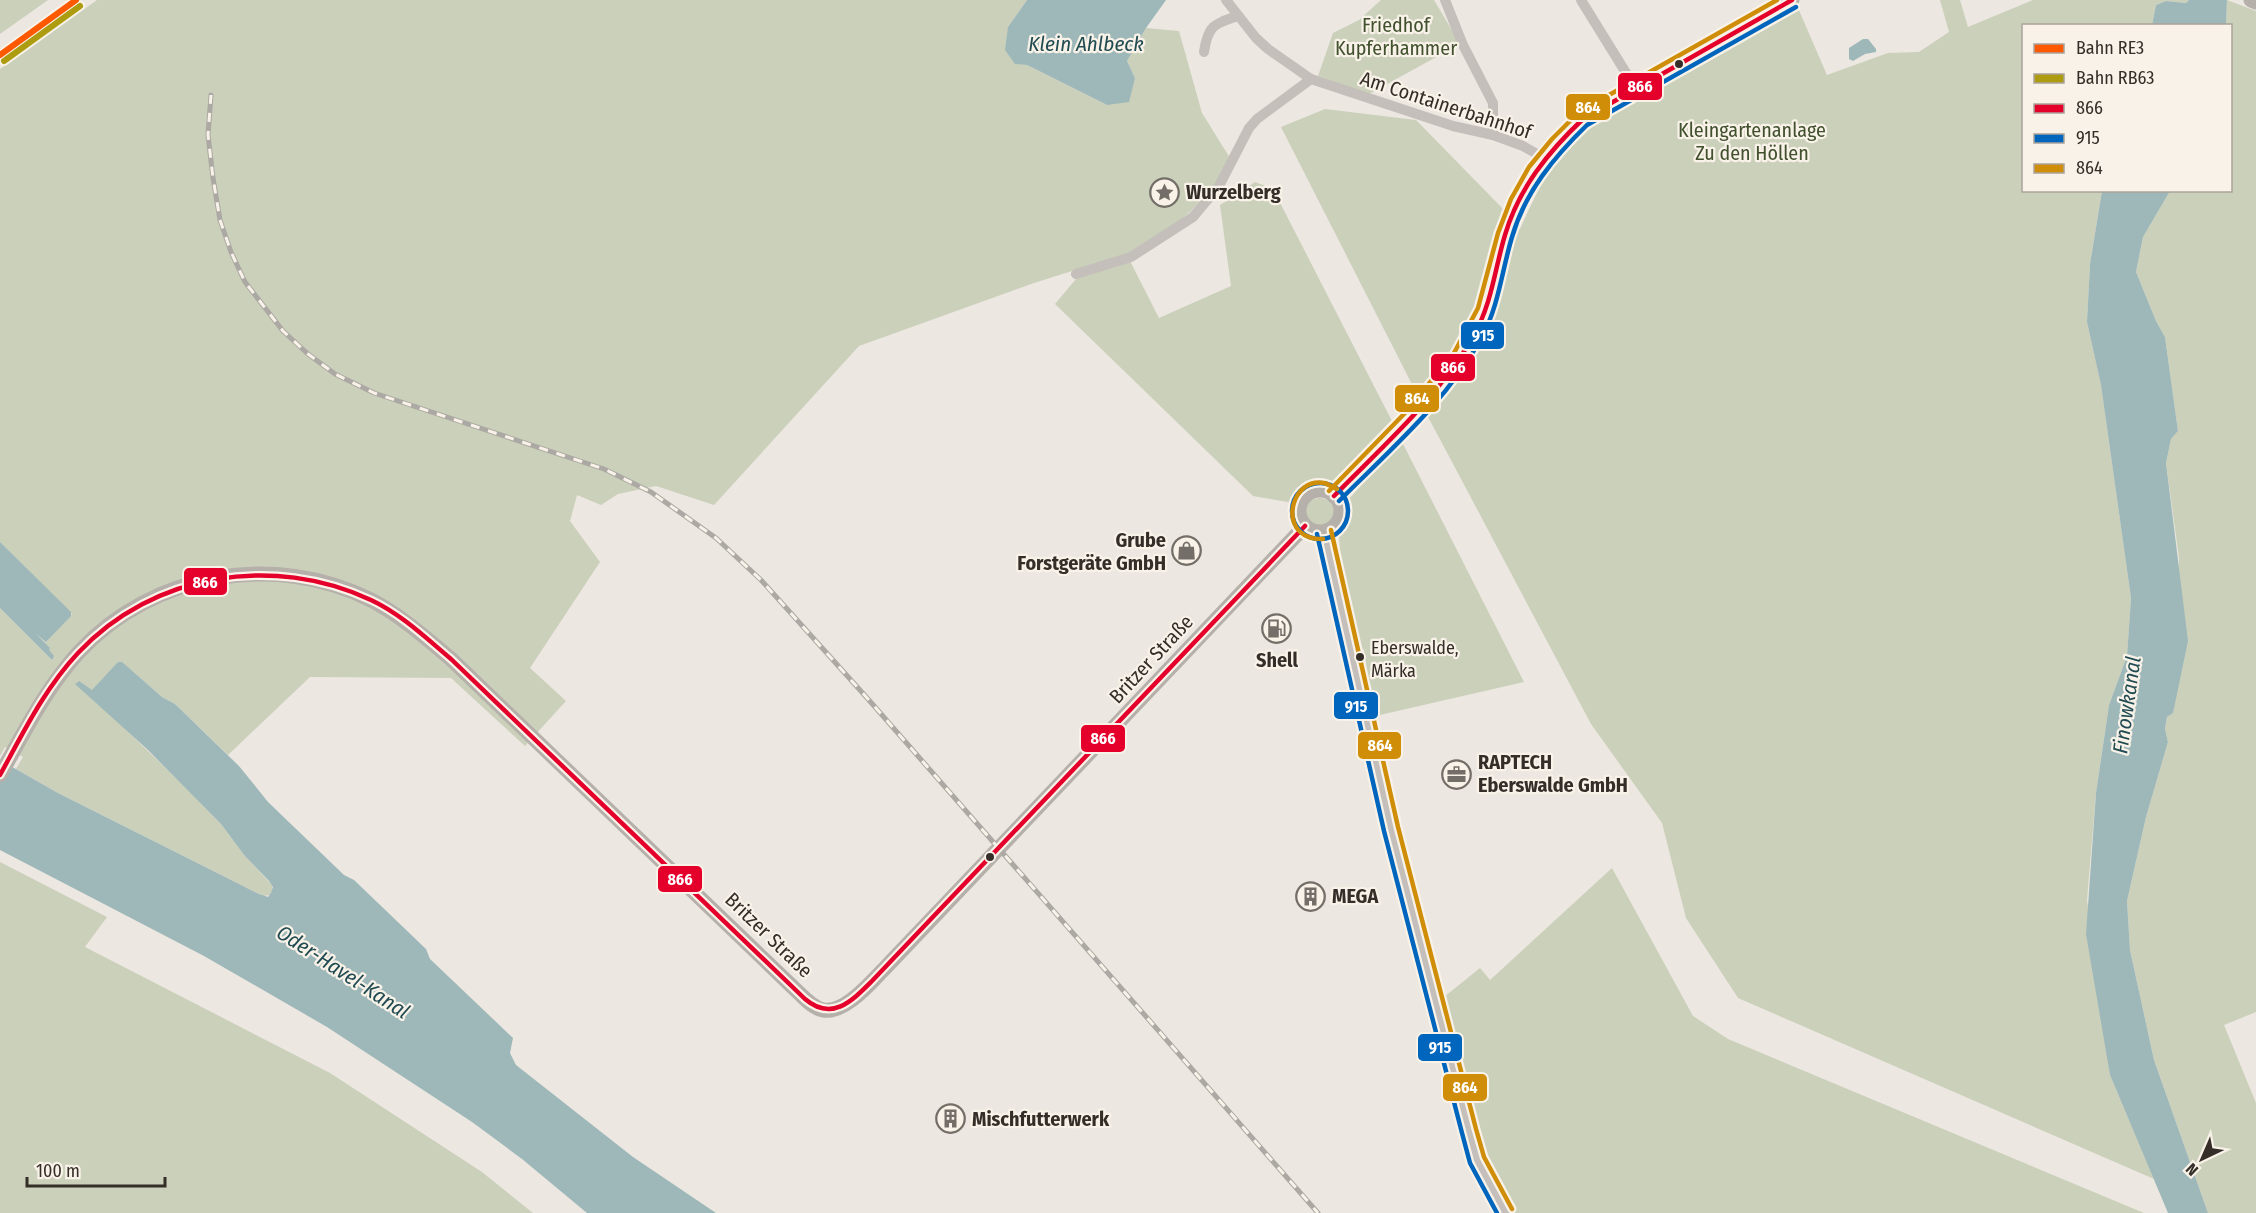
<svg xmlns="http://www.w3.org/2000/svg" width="2256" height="1213" viewBox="0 0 2256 1213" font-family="'Fira Sans Condensed',sans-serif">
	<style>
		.green { fill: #cbd0bb }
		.water { fill: #9eb8ba }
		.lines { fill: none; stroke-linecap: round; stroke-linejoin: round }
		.street { stroke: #c4bfba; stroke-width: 10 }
		.secondary { stroke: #b5b0aa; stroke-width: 15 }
		.rail-casing { stroke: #aca8a3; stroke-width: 5 }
		.rail { stroke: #f8f2e8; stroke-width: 3; stroke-dasharray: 9; stroke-linecap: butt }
		.bus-1-casing { stroke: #f8f2e8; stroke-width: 9 }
		.bus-2-casing { stroke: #f8f2e8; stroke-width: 9 }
		.bus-3-casing { stroke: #f8f2e8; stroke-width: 9 }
		.bus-1 { stroke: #e4002b; stroke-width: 4.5 }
		.bus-2 { stroke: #0065bd; stroke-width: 4.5 }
		.bus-3 { stroke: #d08e08; stroke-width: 4.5 }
		.rail-1-casing { stroke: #f8f2e8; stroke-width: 10 }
		.rail-2-casing { stroke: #f8f2e8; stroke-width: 10 }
		.rail-1 { stroke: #ff5900; stroke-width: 6 }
		.rail-2 { stroke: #ae9c10; stroke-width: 6 }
		.bus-dot { fill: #342d28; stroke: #f8f2e8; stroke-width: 2 }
		.labels { text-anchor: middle; stroke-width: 4.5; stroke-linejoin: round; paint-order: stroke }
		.bus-label { font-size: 18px; fill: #342d28; stroke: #f8f2e8; text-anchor: start }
		.park-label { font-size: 20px; fill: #41512e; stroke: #f8f2e8 }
		.street-label { font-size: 20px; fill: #342d28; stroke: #f8f2e8 }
		.poi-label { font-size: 20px; font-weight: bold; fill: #342d28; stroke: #f8f2e8; text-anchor: start }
		.water-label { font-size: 21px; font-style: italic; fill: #214b52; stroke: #f8f2e8 }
		.line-badge { stroke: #f8f2e8; stroke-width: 2 }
		.badge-label { font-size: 16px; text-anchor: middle; font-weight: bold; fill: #fff }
	</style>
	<rect width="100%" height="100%" fill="#ece7e0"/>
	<g class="green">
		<polygon points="0,0 48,0 0,34"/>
		<polygon points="97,0 1027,0 1008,27 1015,63 1027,65 1107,105 1135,78 1127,61 1146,28 1179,31 1202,113 1230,158 1215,184 1190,212 1161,235 1129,253 1034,283 859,346 714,505 656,486 618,494 601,505 577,495 570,521 600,562 530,668 566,701 525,746 451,678 310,677 228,755 175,704 162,697 121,662 118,662 97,695 76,682 76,684 100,705 176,778 221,824 244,855 272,885 273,890 270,895 263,896 58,793 16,769 23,757 5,747 0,756 0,608 52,660 48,649 36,634 46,642 72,614 0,542 0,69"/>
		<polygon points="1381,0 1434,0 1460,44 1369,94 1318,76 1333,33 1359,20"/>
		<path d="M1940,0H1960L1968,27L2033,0H2189L2186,3L2166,1L2156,5L2152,25L2024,26V190L2102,191L2090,264L2087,322L2101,384L2131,598L2127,656L2109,705L2096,793L2087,900L2110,1075L2154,1179L1738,998L1686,918L1662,823L1591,724L1426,413C1452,385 1479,355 1494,319C1505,290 1506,257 1516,228L1520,229C1535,197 1548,165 1575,141C1597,121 1626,107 1651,92C1700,63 1748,35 1798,8L1827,75L1888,53L1919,52L1949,32Z"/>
		<polygon points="2227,0 2256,11 2256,1012 2224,1025 2256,1103 2256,1213 2208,1213 2154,1060 2130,950 2127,901 2146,817 2168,742 2165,729 2167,717 2173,713 2179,558 2166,463 2171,439 2178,431 2165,337 2156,321 2136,272 2143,237 2170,191 2230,190 2230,26 2226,25"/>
		<polygon points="1325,109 1416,120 1508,214 1487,293 1470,333 1420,400 1281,127"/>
		<polygon points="1255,182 1273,189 1395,427 1335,485 1309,490 1294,503 1253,496 1055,304 1076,279 1130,261 1159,318 1231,286 1220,205"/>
		<polygon points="1401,440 1524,682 1371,717 1362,672 1366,663 1364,650 1356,643 1336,552 1340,550 1339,535 1348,519 1349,499"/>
		<circle cx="1320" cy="512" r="14"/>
		<polygon points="0,862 107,917 85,947 330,1073 482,1172 533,1213 0,1213"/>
		<polygon points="1612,868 1693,1016 1728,1039 2144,1213 1505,1213 1489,1186 1439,1001 1480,968 1490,980"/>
	</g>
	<g class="water">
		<polygon points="1027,0 1166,0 1146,28 1127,61 1135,78 1129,102 1107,105 1027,65 1015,64 1005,50 1008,27"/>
		<polygon points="2189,0 2227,0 2226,25 2152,25 2156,5 2166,1 2186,3"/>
		<polygon points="1863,39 1868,39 1876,49 1876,52 1865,54 1853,61 1849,59 1849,48"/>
		<polygon points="2102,191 2170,191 2143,237 2136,272 2156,321 2165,337 2178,431 2171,439 2166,463 2188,641 2173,713 2167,717 2165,729 2168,742 2146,817 2127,901 2130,950 2154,1060 2208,1213 2168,1213 2110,1075 2086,934 2096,793 2109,705 2127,656 2131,598 2101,385 2087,322 2090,264"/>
		<polygon points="0,542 71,612 71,616 46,642 36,634 50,648 49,650 54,656 52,660 0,608"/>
		<polygon points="118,662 122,662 162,697 175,704 239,766 268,802 344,875 354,880 426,949 430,959 513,1038 510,1053 516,1065 633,1157 716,1213 587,1213 522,1159 472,1122 327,1027 204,956 0,850 0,760 58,793 259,894 268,897 271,893 273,887 269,881 244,855 221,824 148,750 75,684 79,681 92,690"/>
	</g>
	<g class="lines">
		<g class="street">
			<polyline points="1226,0 1256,38 1268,49 1311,79 1453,126 1493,135 1523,146 1544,158"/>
			<polyline points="1445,0 1463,45 1493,103 1493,135"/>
			<polyline points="1581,0 1636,89"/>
			<path d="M1204,52C1208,25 1214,24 1238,16"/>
			<polyline points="1076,274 1131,257 1193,217 1219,186 1249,128 1257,119 1311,79"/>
			<polyline points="1324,532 1391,829 1469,1131 1477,1160 1505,1213"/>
		</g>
		<g class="secondary">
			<polyline points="2251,0 2256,2"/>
			<circle cx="1320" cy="511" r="21"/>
			<path d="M1334,496C1382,446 1441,395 1474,335C1492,304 1496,268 1505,235C1518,188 1547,151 1583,119L1792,0"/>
			<path d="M0,775C24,733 46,688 79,652C152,573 274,551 371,600C400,615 426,638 451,659L800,994C806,1000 814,1008 823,1010C845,1014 871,982 885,968L1305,526"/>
		</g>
		<defs>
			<polyline id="rail" points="211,95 208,135 213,178 220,220 231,252 245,282 283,331 308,354 335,374 374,393 604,469 651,492 716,538 761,580 868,699 1318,1213"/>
		</defs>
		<use href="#rail" class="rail-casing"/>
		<use href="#rail" class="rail"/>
		<defs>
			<g id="bus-1">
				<path d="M1334,496C1384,445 1439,397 1474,335C1492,303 1495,268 1505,235C1519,188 1548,152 1583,119L1792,0"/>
				<path d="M0,775C23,733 45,688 78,653C153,573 273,554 371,600C401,614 426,638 451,659L805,999C832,1022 852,1001 872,981L1305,526"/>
			</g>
			<g id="bus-2">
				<circle cx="1320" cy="511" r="28"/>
				<path d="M1339,501C1390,450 1447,401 1482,337C1499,305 1502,270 1512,237C1525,192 1554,157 1587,125L1796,7"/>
				<polyline points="1317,534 1384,831 1462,1133 1470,1163 1497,1213"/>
			</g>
			<g id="bus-3">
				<polyline points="1329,491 1404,414 1454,353 1478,308 1498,233 1511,199 1529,167 1552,139 1579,112 1777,0"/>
				<polyline points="1331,530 1398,827 1476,1129 1484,1157 1512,1209"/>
				<path d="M1323,539C1319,539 1313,539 1309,537C1279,527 1293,477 1324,483C1328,484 1333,487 1337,489"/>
			</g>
		</defs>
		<use href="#bus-1" class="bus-1-casing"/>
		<use href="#bus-2" class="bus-2-casing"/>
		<use href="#bus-3" class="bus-3-casing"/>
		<use href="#bus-1" class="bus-1"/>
		<use href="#bus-2" class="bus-2"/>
		<use href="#bus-3" class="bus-3"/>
		<defs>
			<polyline id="rail-1" points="0,55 76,0"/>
			<polyline id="rail-2" points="4,61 80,6"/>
		</defs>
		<use href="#rail-1" class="rail-1-casing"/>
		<use href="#rail-2" class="rail-2-casing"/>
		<use href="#rail-1" class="rail-1"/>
		<use href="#rail-2" class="rail-2"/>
	</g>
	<defs>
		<symbol id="sight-ring" viewBox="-11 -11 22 22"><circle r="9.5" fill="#f8f2e8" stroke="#746e68" stroke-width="1.5"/><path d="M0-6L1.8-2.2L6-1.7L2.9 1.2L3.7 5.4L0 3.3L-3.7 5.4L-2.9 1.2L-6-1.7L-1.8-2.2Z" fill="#746e68"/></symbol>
		<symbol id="shop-ring" viewBox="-11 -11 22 22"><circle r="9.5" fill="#f8f2e8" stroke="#746e68" stroke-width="1.5"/><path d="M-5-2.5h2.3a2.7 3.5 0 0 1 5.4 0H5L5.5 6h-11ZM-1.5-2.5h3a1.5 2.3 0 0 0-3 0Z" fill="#746e68"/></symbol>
		<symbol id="fuel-ring" viewBox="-11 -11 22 22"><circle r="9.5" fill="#f8f2e8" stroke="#746e68" stroke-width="1.5"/><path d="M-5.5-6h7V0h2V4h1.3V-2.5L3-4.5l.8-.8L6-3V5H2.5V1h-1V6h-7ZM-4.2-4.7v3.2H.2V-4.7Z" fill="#746e68"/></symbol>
		<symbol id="office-ring" viewBox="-11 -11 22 22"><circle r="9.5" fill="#f8f2e8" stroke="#746e68" stroke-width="1.5"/><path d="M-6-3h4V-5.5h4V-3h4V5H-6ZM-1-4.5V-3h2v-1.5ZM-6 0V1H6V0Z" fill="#746e68"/></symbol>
		<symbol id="building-ring" viewBox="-11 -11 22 22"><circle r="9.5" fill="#f8f2e8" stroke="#746e68" stroke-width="1.5"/><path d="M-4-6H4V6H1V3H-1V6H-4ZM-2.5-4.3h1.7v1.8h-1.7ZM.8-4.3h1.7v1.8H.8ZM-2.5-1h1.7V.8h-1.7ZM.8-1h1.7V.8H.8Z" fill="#746e68"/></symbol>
	</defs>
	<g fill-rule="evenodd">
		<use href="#sight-ring" x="1148" y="176" width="33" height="33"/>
		<use href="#shop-ring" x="1170" y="534" width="33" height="33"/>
		<use href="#fuel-ring" x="1260" y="612" width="33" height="33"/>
		<use href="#office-ring" x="1440" y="758" width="33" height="33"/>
		<use href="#building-ring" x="1294" y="880" width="33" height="33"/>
		<use href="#building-ring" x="934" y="1102" width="33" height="33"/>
	</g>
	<g class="bus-dot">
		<circle cx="1679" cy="64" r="5"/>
		<circle cx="1360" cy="657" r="5"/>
		<circle cx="990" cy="857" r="5"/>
	</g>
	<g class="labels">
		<g class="bus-label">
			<text x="1371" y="654">Eberswalde,<tspan x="1371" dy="23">Märka</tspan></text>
		</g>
		<g class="park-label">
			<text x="1396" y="32">Friedhof<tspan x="1396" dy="23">Kupferhammer</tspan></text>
			<text x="1752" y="137">Kleingartenanlage<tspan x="1752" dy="23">Zu den Höllen</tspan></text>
		</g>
		<g class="street-label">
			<text transform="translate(1446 105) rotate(18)" y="7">Am Containerbahnhof</text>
			<text transform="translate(1151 659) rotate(-47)" y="7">Britzer Straße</text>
			<text transform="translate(769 935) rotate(44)" y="7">Britzer Straße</text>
		</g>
		<g class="poi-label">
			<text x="1186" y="199">Wurzelberg</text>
			<text x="1166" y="547" text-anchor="end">Grube<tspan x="1166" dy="23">Forstgeräte GmbH</tspan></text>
			<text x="1277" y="667" text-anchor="middle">Shell</text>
			<text x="1478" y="769">RAPTECH<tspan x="1478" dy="23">Eberswalde GmbH</tspan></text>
			<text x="1332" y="903">MEGA</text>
			<text x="972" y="1126">Mischfutterwerk</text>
		</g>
		<g class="water-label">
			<text x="1086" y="51">Klein Ahlbeck</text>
			<text transform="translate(2127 705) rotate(-82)" y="7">Finowkanal</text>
			<text transform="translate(343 972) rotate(33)" y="7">Oder-Havel-Kanal</text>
		</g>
	</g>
	<g class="line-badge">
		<rect x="1617" y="72" width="46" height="29" rx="6" fill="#e4002b"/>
		<rect x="1565" y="93" width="46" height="28" rx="6" fill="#d08e08"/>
		<rect x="1460" y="321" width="45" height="29" rx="6" fill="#0065bd"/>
		<rect x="1430" y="353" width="46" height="29" rx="6" fill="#e4002b"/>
		<rect x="1394" y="384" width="46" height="29" rx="6" fill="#d08e08"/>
		<rect x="183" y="567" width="45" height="29" rx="6" fill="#e4002b"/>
		<rect x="1333" y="691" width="46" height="29" rx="6" fill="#0065bd"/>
		<rect x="1080" y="724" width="46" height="29" rx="6" fill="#e4002b"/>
		<rect x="1357" y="731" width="45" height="29" rx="6" fill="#d08e08"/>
		<rect x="657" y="865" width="46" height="28" rx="6" fill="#e4002b"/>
		<rect x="1417" y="1033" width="46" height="29" rx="6" fill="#0065bd"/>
		<rect x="1442" y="1073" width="46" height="29" rx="6" fill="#d08e08"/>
	</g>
	<g class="badge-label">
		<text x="1640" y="92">866</text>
		<text x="1588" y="113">864</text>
		<text x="1483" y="341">915</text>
		<text x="1453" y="373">866</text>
		<text x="1417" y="404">864</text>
		<text x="205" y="588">866</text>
		<text x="1356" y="712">915</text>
		<text x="1103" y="744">866</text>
		<text x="1380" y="751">864</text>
		<text x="680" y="885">866</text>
		<text x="1440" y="1053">915</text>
		<text x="1465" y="1093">864</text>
	</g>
	<rect x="2022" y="24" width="210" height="168" fill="#f8f2e8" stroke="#aaa39b" stroke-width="1.5"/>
	<rect x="2034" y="44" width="30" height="9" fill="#ff5900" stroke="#aaa39b" stroke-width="1.5"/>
	<text x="2076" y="54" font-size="18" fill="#342d28">Bahn RE3</text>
	<rect x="2034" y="74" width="30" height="9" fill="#ae9c10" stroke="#aaa39b" stroke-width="1.5"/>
	<text x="2076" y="84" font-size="18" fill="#342d28">Bahn RB63</text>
	<rect x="2034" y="104" width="30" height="9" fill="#e4002b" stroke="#aaa39b" stroke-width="1.5"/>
	<text x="2076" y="114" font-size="18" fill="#342d28">866</text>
	<rect x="2034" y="134" width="30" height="9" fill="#0065bd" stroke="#aaa39b" stroke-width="1.5"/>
	<text x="2076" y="144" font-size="18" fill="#342d28">915</text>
	<rect x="2034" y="164" width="30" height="9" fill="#d08e08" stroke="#aaa39b" stroke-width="1.5"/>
	<text x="2076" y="174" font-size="18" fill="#342d28">864</text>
	<g transform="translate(2202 1159) rotate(224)" stroke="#f8f2e8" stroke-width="4.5" paint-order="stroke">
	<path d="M0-4.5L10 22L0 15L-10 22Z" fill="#342d28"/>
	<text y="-9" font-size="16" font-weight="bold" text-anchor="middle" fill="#342d28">N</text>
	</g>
	<path d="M27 1177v9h138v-9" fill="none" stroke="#342d28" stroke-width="3"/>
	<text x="36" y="1177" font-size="18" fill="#342d28" stroke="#f8f2e8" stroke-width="4.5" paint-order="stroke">100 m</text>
</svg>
